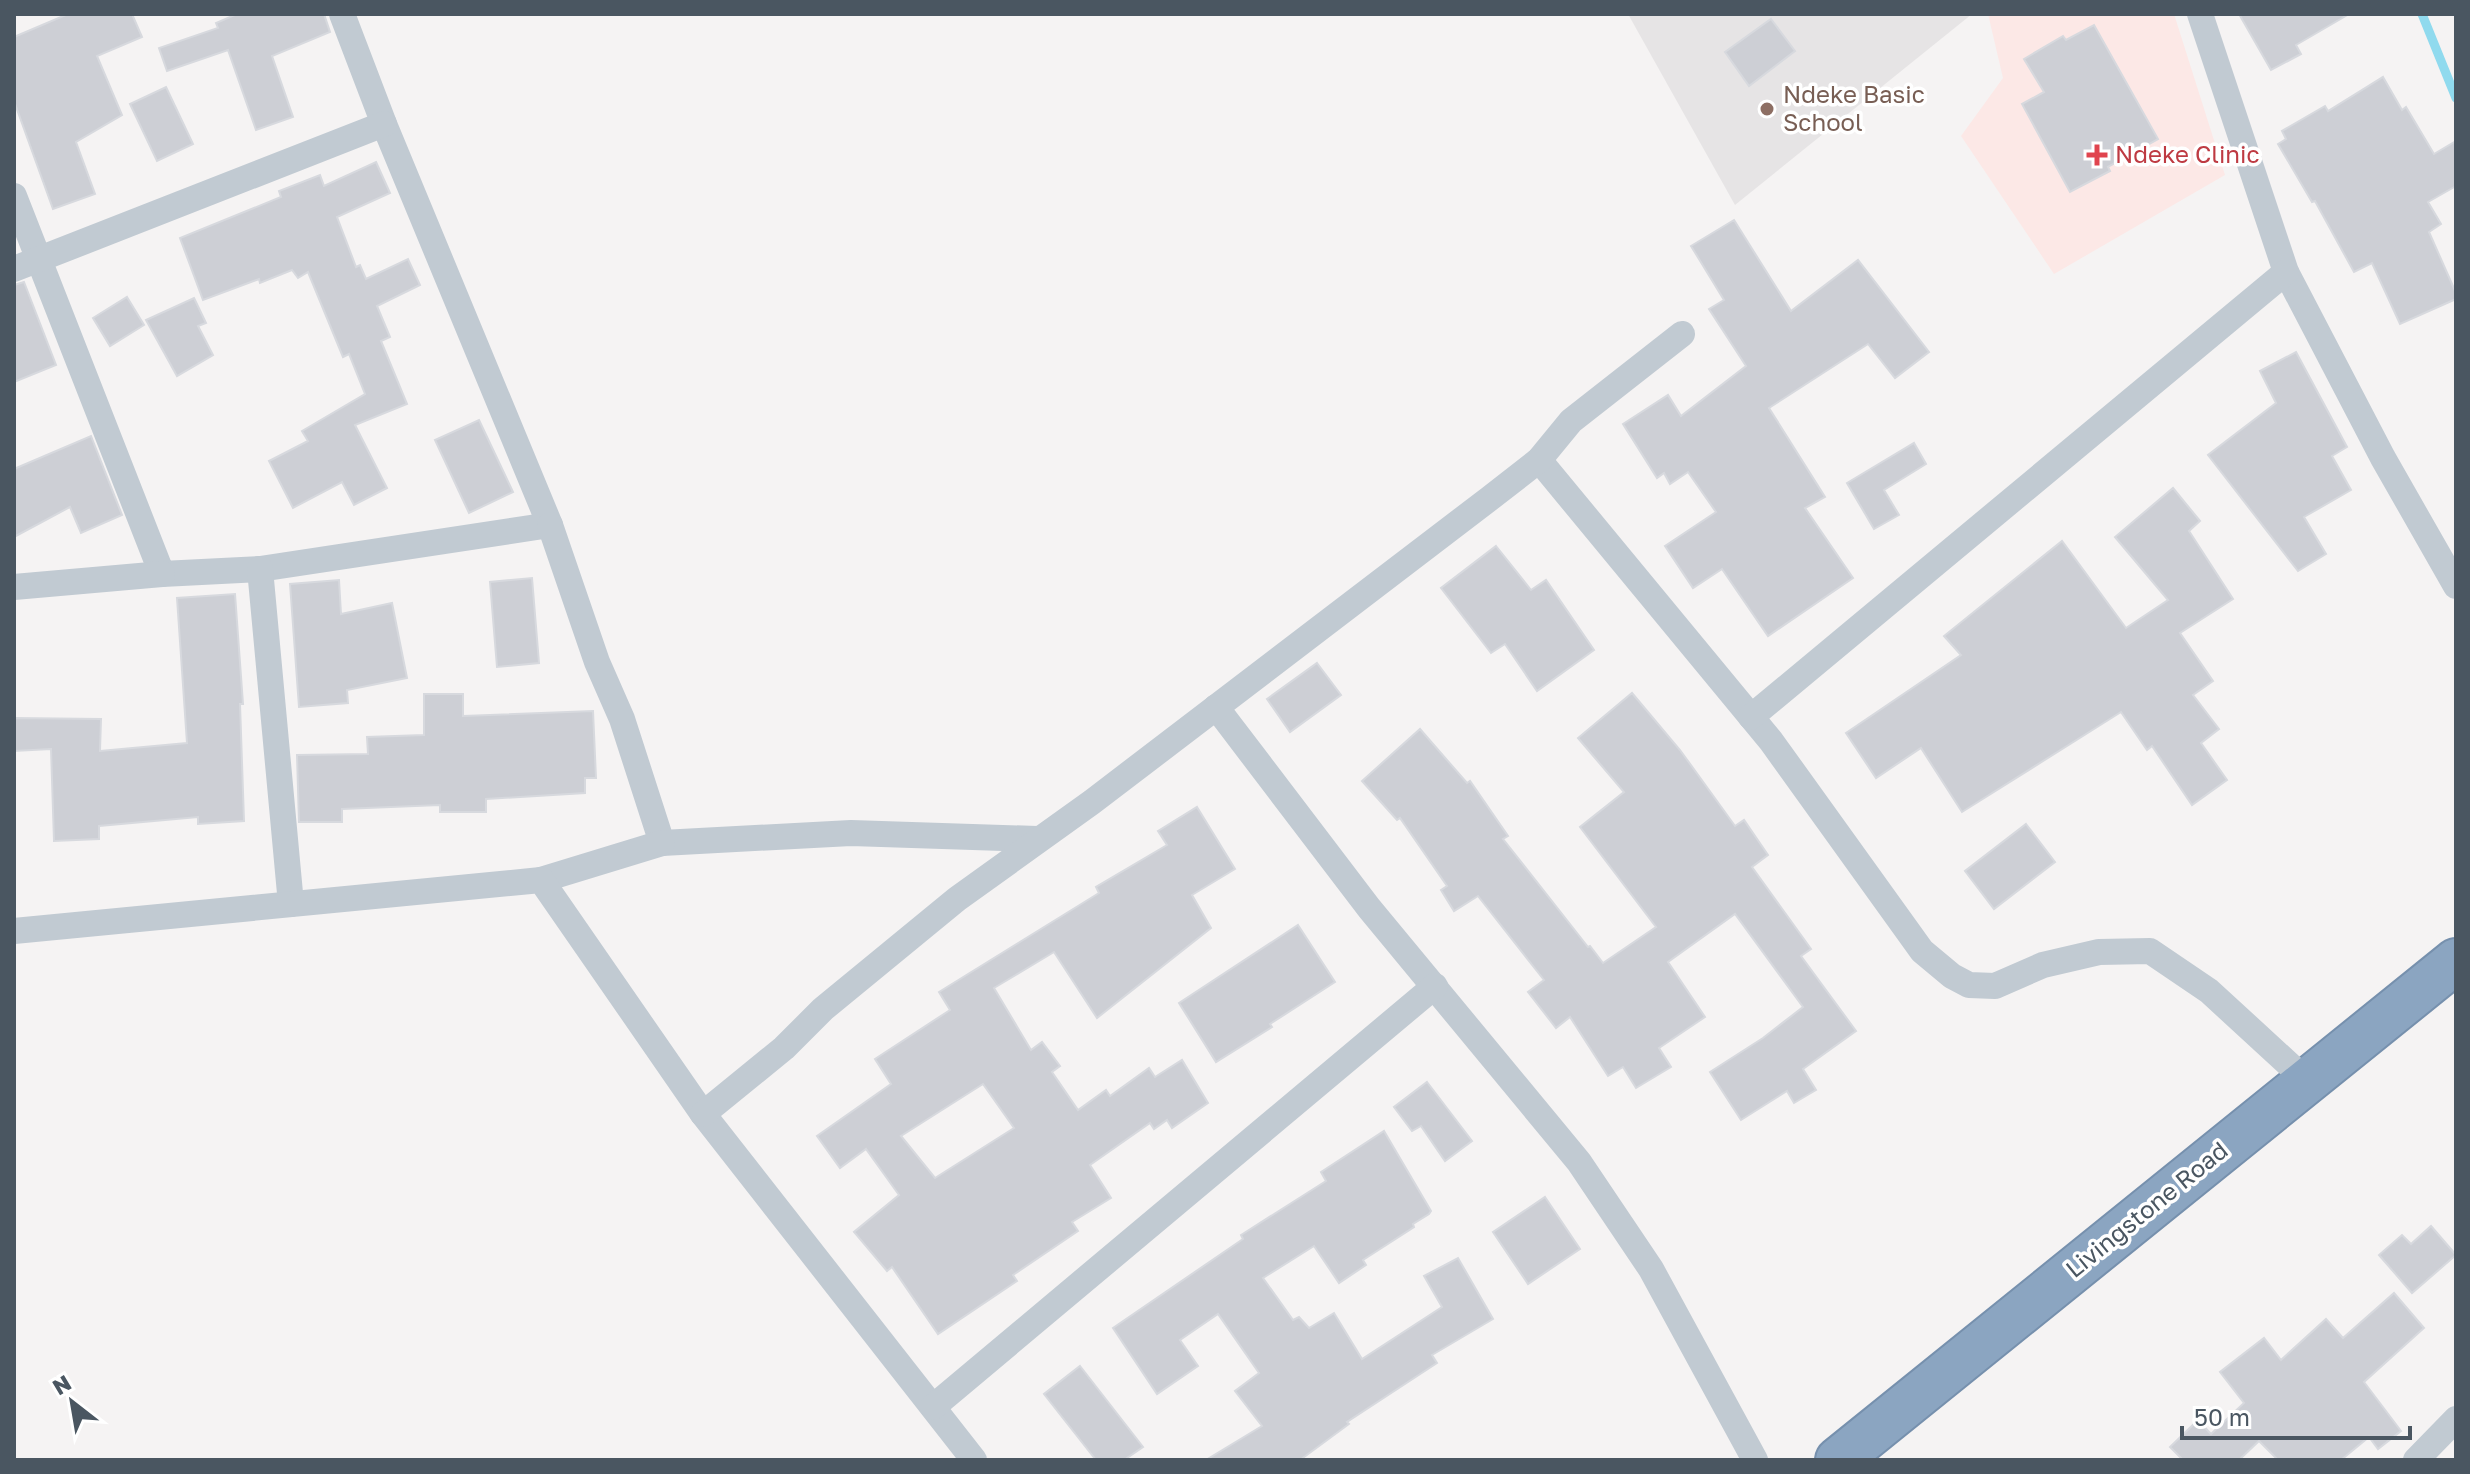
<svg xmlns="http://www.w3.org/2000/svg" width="2470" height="1474" viewBox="0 0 2470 1474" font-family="'Golos Text',sans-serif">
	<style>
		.education { fill: #e6e4e5 }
		.medical { fill: #fce8e6 }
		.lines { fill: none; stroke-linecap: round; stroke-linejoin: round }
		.stream { stroke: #90daee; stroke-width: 9 }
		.building { fill: #cdcfd5; stroke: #d7d9de; stroke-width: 2; fill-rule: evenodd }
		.highway-casing { stroke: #7690ad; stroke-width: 48 }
		.street { stroke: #c1cad2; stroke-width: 26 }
		.highway { stroke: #8ba5c1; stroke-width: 44 }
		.education-dot { fill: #8d6e63; stroke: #fff; stroke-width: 3 }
		.health-dot { fill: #e0444e; stroke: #fff; stroke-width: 3 }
		.labels { text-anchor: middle; stroke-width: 7; stroke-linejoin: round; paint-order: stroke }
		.education-label { font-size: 24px; fill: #785e54; stroke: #fff; text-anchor: start }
		.health-label { font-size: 24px; fill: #be3a42; stroke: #fff; text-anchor: start }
		.street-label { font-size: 24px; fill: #4a5661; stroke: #fff }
	</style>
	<rect width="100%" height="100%" fill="#f5f3f3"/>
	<polygon class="education" points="1628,14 1972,14 1735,205"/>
	<polygon class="medical" points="1988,14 2174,14 2225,175 2054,274 1961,136 2003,78"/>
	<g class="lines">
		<polyline class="stream" points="2422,14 2456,98"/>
	</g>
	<g class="building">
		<polygon points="68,14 132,14 142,37 97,56 122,115 76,142 95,194 53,209 14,101 14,37"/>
		<polygon points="237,14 324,14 330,32 272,56 293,117 256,130 228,50 167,71 159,48 218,28 216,23"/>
		<polygon points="2239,14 2349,14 2296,45 2301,54 2271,70"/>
		<polygon points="1771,19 1795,51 1749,86 1725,52"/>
		<polygon points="2094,25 2158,139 2108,167 2110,171 2070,192 2022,104 2044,92 2024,59 2063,36 2066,40"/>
		<polygon points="2383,77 2402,110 2406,107 2434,154 2456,141 2456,186 2428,202 2441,224 2429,232 2456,293 2456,299 2400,324 2372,263 2354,272 2315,201 2312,202 2278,144 2286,139 2282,131 2325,106 2328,111"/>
		<polygon points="166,87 193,144 157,161 130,104"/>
		<polygon points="376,162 390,193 337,217 356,267 360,265 366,279 408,259 420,285 377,306 390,337 381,341 407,404 355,425 387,488 354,505 342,482 293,508 269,461 308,441 302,431 365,394 349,354 343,357 308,272 298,278 292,270 260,283 259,279 203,300 180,238 281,197 279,191 320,175 324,186"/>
		<polygon points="1734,220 1791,311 1858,260 1929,352 1895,378 1868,344 1769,408 1825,497 1805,508 1853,578 1768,636 1722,569 1693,588 1665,546 1716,512 1688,472 1670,484 1664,473 1657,478 1623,424 1668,395 1681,416 1746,366 1709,309 1724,300 1691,246"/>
		<polygon points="24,282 56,365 14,382 14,285"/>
		<polygon points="127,297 144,325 110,346 93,318"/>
		<polygon points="194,298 206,323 198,326 213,355 177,376 146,320"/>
		<polygon points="2296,352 2347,447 2332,456 2351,490 2304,517 2326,554 2298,571 2208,455 2276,403 2260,371"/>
		<polygon points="479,420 513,492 469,513 435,440"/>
		<polygon points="91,436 122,515 81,533 70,507 14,537 14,469"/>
		<polygon points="1914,443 1926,464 1884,490 1899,515 1874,529 1847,483"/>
		<polygon points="2173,488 2200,521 2189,531 2233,599 2180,633 2213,681 2193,695 2219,729 2201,743 2227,780 2192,805 2152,746 2147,750 2121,712 1962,812 1921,748 1876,778 1846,733 1961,655 1944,636 2062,541 2126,628 2168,600 2115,537"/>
		<polygon points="1496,546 1531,590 1546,580 1594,650 1537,691 1505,644 1491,653 1441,588"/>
		<polygon points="532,578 539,663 497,667 490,582"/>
		<polygon points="339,580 341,614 392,603 407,678 347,690 348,703 299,707 290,584"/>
		<polygon points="235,594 243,704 240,704 244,821 198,824 198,817 99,826 99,839 54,841 51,749 14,751 14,718 101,719 100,751 187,743 177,598"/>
		<polygon points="1317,663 1341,695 1290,732 1267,699"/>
		<polygon points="1632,693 1680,750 1735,826 1744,820 1768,855 1752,867 1811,949 1801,956 1856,1031 1803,1069 1816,1090 1794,1103 1787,1091 1741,1120 1710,1072 1763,1038 1803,1007 1735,914 1668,962 1705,1017 1659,1048 1671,1067 1636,1088 1623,1067 1608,1076 1570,1017 1556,1028 1528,992 1544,980 1478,896 1454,911 1441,890 1447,886 1400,818 1397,820 1362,781 1420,729 1467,783 1470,781 1508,836 1503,839 1588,947 1590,946 1603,963 1656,927 1580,827 1624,792 1578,738"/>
		<polygon points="424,694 463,694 463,716 593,711 596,778 585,778 585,793 486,799 486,812 440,812 440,805 342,809 342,822 299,822 297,755 368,754 367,737 424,735"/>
		<path d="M1197,807L1235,869L1192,895L1211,928L1097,1018L1054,952L994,988L1031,1050L1042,1042L1060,1066L1052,1072L1078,1110L1106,1090L1110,1096L1149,1068L1155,1077L1182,1060L1208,1103L1172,1128L1167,1120L1154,1129L1150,1123L1090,1165L1111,1198L1072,1222L1078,1231L1013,1275L1017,1281L938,1334L892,1267L887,1271L854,1232L899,1195L866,1149L840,1168L817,1136L891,1084L875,1059L950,1010L939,992L1099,893L1096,887L1167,845L1158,831ZM983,1084L1014,1128L935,1178L901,1136Z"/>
		<polygon points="2026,824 2055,862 1994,909 1965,871"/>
		<polygon points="1298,925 1335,982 1270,1024 1272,1027 1216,1062 1179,1003"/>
		<polygon points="1427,1082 1472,1141 1445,1161 1421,1126 1412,1131 1394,1107"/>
		<polygon points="1384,1131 1431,1211 1429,1214 1413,1224 1414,1227 1363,1260 1366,1265 1339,1283 1314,1246 1263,1278 1293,1320 1299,1317 1309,1328 1334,1313 1362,1359 1442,1307 1424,1276 1458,1258 1493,1319 1432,1355 1437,1363 1347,1422 1349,1424 1300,1460 1206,1460 1262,1426 1235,1391 1259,1373 1218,1314 1180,1340 1198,1366 1157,1394 1113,1328 1243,1239 1241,1235 1326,1181 1321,1172"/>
		<polygon points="1545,1197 1580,1249 1528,1284 1493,1232"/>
		<polygon points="2431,1226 2456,1255 2412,1293 2379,1255 2402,1235 2411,1244"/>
		<polygon points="2394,1293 2424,1328 2364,1382 2401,1431 2378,1449 2369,1437 2341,1460 2278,1460 2259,1441 2239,1460 2183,1460 2170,1447 2198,1420 2211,1434 2244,1403 2220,1372 2264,1338 2281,1360 2326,1319 2343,1338"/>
		<polygon points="1080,1366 1143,1447 1124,1460 1096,1460 1044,1394"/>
	</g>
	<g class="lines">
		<defs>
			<polyline id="highway" points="1838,1460 2456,961"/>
		</defs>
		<use href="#highway" class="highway-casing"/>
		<g class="street">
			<polyline points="2200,14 2286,272 2383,458 2456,586"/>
			<polyline points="14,196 162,574 260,569 550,525 384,124 342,14"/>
			<polyline points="14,269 384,124"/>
			<polyline points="1539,460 1771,741 1922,951 1952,976 1969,985 1995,986 2043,965 2099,952 2150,951 2209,991 2307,1081"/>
			<polyline points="550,525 597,662 622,719 662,843 851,833 1037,839"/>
			<polyline points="260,569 291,904"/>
			<polyline points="14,587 162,574"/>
			<polyline points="1216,707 1369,908 1579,1162 1651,1269 1755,1460"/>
			<polyline points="1751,717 2286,272"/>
			<polyline points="541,880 662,843"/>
			<polyline points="14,931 541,880 703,1114 974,1460"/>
			<polyline points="703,1114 784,1048 823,1009 957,899 1092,802 1489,499 1539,460 1571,421 1682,334"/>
			<polyline points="933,1407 1435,986"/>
			<polyline points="2416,1460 2456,1419"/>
		</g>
		<use href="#highway" class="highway"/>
	</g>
	<circle class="education-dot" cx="1767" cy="109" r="8"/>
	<path class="health-dot" d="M2093 143h8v8h8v8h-8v8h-8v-8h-8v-8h8z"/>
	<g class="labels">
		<g class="education-label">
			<text x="1783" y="103">Ndeke Basic<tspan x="1783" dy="28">School</tspan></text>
		</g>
		<g class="health-label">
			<text x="2115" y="163">Ndeke Clinic</text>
		</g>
		<g class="street-label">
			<text transform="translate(2147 1210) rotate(-39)" y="8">Livingstone Road</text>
		</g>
	</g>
	<rect width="2470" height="1474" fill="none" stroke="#4a5661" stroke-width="32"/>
	<g transform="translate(72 1402) rotate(329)" stroke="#ffffff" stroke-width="6" paint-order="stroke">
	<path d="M0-6L14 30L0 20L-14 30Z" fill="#4a5661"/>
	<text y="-12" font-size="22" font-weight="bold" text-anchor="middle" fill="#4a5661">N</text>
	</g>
	<path d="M2182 1426v12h228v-12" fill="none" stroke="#4a5661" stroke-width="4"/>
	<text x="2194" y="1426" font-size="24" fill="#4a5661" stroke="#ffffff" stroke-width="6" paint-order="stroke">50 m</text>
</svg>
